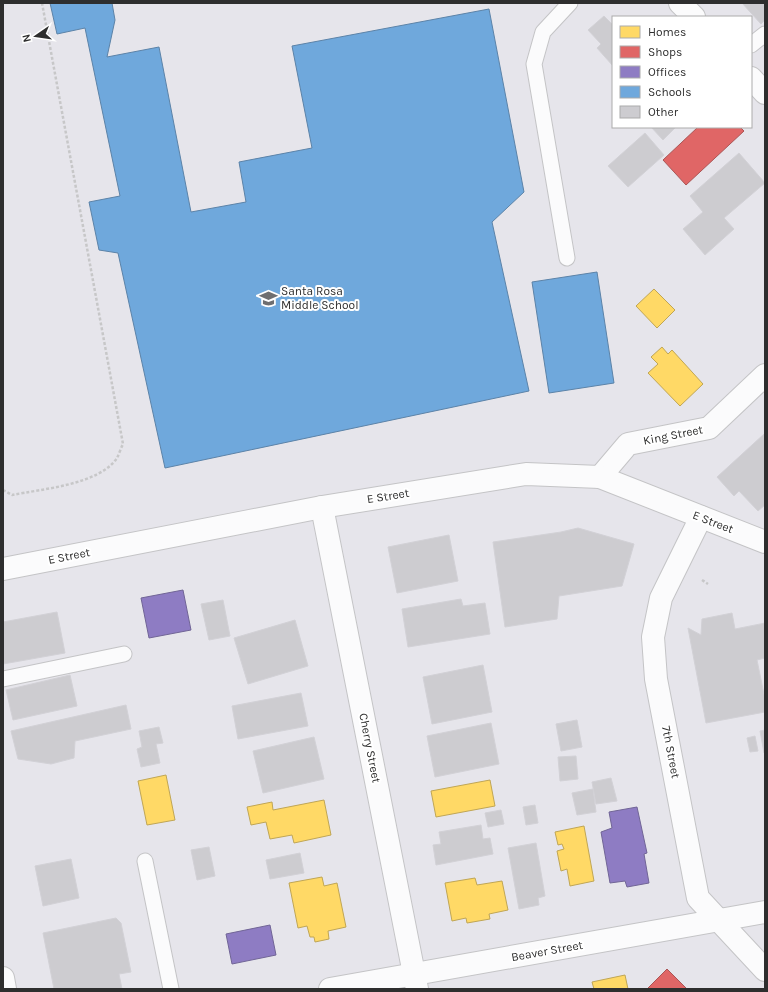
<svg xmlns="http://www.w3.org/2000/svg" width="768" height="992" viewBox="0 0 768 992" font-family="Karla,sans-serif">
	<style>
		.homes { fill: #ffd966; stroke: #c0a655 }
		.shops { fill: #e06666; stroke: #ab5555 }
		.offices { fill: #8e7cc3; stroke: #716596 }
		.schools { fill: #6fa8dc; stroke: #5c83a8 }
		.building { fill: #cdccd0; stroke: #d2d1d6 }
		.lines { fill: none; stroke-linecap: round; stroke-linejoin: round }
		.service-casing { stroke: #c4c4c6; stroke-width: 17 }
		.minor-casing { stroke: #c4c4c6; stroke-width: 24 }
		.tertiary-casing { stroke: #c4c4c6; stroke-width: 24 }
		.secondary-casing { stroke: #c4c4c6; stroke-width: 24 }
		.path { stroke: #c7c7c8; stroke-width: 2.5; stroke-dasharray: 3 2; stroke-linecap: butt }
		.service { stroke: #fbfbfc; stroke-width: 15 }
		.minor { stroke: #fbfbfc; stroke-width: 22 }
		.tertiary { stroke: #fbfbfc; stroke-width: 22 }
		.secondary { stroke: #fbfbfc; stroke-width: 22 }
		.labels { text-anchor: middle; stroke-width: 4; stroke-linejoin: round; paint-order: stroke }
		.poi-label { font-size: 12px; fill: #2e2e2e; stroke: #fff; text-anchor: start }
		.street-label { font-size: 12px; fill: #2e2e2e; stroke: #fff }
	</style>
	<rect width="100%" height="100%" fill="#e6e5eb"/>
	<g class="homes">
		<polygon points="654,289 675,310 657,328 636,306"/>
		<polygon points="662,347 668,354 672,350 703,384 680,406 648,373 658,364 651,357"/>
		<polygon points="166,775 175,820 147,825 138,781"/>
		<polygon points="490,780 495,806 436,817 431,791"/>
		<polygon points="324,800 331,835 294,843 292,835 270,839 266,822 251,825 247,807 272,802 273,810"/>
		<polygon points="584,826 594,881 570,886 567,869 561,871 557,851 564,849 562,844 558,845 555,832"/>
		<polygon points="322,877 324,886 337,883 346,927 328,931 329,939 315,942 314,937 310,937 307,926 298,928 289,883"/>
		<polygon points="475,878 477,885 502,881 508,910 489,914 490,919 467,923 466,918 452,921 445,883"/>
		<polygon points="625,975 628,989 594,989 592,982"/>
	</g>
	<g class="shops">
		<polygon points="698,127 740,127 744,131 686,185 663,160"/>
		<polygon points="667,969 687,989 647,989"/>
	</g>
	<g class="offices">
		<polygon points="183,590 191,630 149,638 141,598"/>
		<polygon points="637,807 647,853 644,854 649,883 627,887 625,881 610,883 601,832 612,828 609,812"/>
		<polygon points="270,925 276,955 232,964 226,934"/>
	</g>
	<g class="schools">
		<polygon points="50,3 112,3 115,20 107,57 159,47 191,212 246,202 239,162 312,148 292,46 489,9 524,192 492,222 529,391 165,468 118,253 99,250 89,202 120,196 85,28 57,34"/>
		<polygon points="597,272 614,383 549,393 532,282"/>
	</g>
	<g class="building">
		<polygon points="742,3 765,3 765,20 761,24"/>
		<polygon points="604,16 613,25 613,66 597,48 601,44 588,30"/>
		<polygon points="651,127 676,127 663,140"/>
		<polygon points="645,133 664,155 628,187 608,166"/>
		<polygon points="739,153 765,183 724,218 734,229 705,255 683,229 703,212 690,196"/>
		<polygon points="764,434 765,435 765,505 758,511 739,491 734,496 717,477"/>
		<polygon points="578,528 634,544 622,586 559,596 557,619 505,627 493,542 561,532"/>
		<polygon points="449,535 458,581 397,593 388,547"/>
		<polygon points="461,599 463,606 485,603 490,634 408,647 402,609"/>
		<polygon points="223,600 230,636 209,640 201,604"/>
		<polygon points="57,612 65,653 3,664 3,622"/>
		<polygon points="732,613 735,629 765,623 765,658 757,660 765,699 765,712 706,723 688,628 701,635 702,619"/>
		<polygon points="295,620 308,666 248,684 234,638"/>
		<polygon points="483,665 492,712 432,724 423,677"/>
		<polygon points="70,675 77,706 13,720 6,690"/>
		<polygon points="301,693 308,726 238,739 232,706"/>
		<polygon points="126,705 131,729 75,741 74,758 51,764 18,759 11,731"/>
		<polygon points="577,720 582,747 561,751 556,724"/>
		<polygon points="491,723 499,764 435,777 427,736"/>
		<polygon points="159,727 163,743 156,744 160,763 141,767 137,749 142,747 139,731"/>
		<polygon points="765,730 765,753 764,753 760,731"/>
		<polygon points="755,736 758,751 750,752 747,738"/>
		<polygon points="314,737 324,779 263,793 253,751"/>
		<polygon points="576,756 578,779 560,781 558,757"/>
		<polygon points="611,778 617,801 596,804 592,782"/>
		<polygon points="593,789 596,812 577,815 572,793"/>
		<polygon points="535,805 538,823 526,825 523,807"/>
		<polygon points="501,810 504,824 488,827 485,813"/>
		<polygon points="481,825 483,839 490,838 493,854 436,865 433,845 441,844 439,832"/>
		<polygon points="536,843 545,896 538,898 539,905 519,909 508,848"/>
		<polygon points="209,847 215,876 197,880 191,850"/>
		<polygon points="300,853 304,873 270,879 266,860"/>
		<polygon points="71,859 79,898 43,906 35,866"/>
		<polygon points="116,918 121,923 131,972 119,974 122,989 54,989 43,933"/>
	</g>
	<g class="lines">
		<defs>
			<g id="service">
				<polyline points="751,45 765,34"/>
				<polyline points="567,258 534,64 543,32 570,3"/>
				<polyline points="3,679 124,654"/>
				<polyline points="145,861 171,989"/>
			</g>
			<g id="minor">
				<polyline points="680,3 694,17"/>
				<polyline points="751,78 765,93"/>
				<polyline points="600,477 628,444 709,428 765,375"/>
				<polyline points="322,507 417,989"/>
				<polyline points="701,517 661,598 653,637 656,679 698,898 765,970"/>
				<polyline points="330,989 765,912"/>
			</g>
			<polyline id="tertiary" points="3,569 322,507 526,474 600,477 765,542"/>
			<polyline id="secondary" points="3,978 5,989"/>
		</defs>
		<use href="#service" class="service-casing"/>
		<use href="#minor" class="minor-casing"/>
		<use href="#tertiary" class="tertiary-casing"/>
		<use href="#secondary" class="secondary-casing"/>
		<g class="path">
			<path d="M3,490L12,495C41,489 99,485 117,458C119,454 121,448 123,444L42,3"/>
			<polyline points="702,580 708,584"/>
		</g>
		<use href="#service" class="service"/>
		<use href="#minor" class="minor"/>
		<use href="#tertiary" class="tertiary"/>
		<use href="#secondary" class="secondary"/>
	</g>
	<defs>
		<symbol id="school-bare" viewBox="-9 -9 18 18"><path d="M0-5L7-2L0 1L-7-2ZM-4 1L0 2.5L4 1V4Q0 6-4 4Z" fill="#6e6e70" stroke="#fff" stroke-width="2.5" paint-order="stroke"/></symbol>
	</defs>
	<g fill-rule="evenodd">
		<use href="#school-bare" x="256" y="286" width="25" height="25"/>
	</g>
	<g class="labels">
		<g class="poi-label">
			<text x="281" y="295">Santa Rosa<tspan x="281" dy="14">Middle School</tspan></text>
		</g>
		<g class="street-label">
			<text transform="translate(673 435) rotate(-11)" y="4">King Street</text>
			<text transform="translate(388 496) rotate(-9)" y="4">E Street</text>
			<text transform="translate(713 522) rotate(21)" y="4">E Street</text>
			<text transform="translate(69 556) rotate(-11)" y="4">E Street</text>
			<text transform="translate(370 748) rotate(79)" y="4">Cherry Street</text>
			<text transform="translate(671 752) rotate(79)" y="4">7th Street</text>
			<text transform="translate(547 951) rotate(-10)" y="4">Beaver Street</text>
		</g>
	</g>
	<rect width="768" height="992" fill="none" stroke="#2e2e2e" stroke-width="8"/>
	<rect x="612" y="16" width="140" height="112" fill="#ffffff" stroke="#ababab"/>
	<rect x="620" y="26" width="20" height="12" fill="#ffd966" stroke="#ababab"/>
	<text x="648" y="36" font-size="12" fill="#2e2e2e">Homes</text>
	<rect x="620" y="46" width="20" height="12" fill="#e06666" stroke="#ababab"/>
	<text x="648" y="56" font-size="12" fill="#2e2e2e">Shops</text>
	<rect x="620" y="66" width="20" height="12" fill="#8e7cc3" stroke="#ababab"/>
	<text x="648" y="76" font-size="12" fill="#2e2e2e">Offices</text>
	<rect x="620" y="86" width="20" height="12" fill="#6fa8dc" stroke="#ababab"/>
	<text x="648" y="96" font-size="12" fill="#2e2e2e">Schools</text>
	<rect x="620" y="106" width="20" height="12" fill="#cdccd0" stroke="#ababab"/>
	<text x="648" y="116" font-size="12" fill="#2e2e2e">Other</text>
	<g transform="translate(36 36) rotate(257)" stroke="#ffffff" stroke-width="3" paint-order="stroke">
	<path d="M0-3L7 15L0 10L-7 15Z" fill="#2e2e2e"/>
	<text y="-6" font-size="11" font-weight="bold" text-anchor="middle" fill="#2e2e2e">N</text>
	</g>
</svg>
